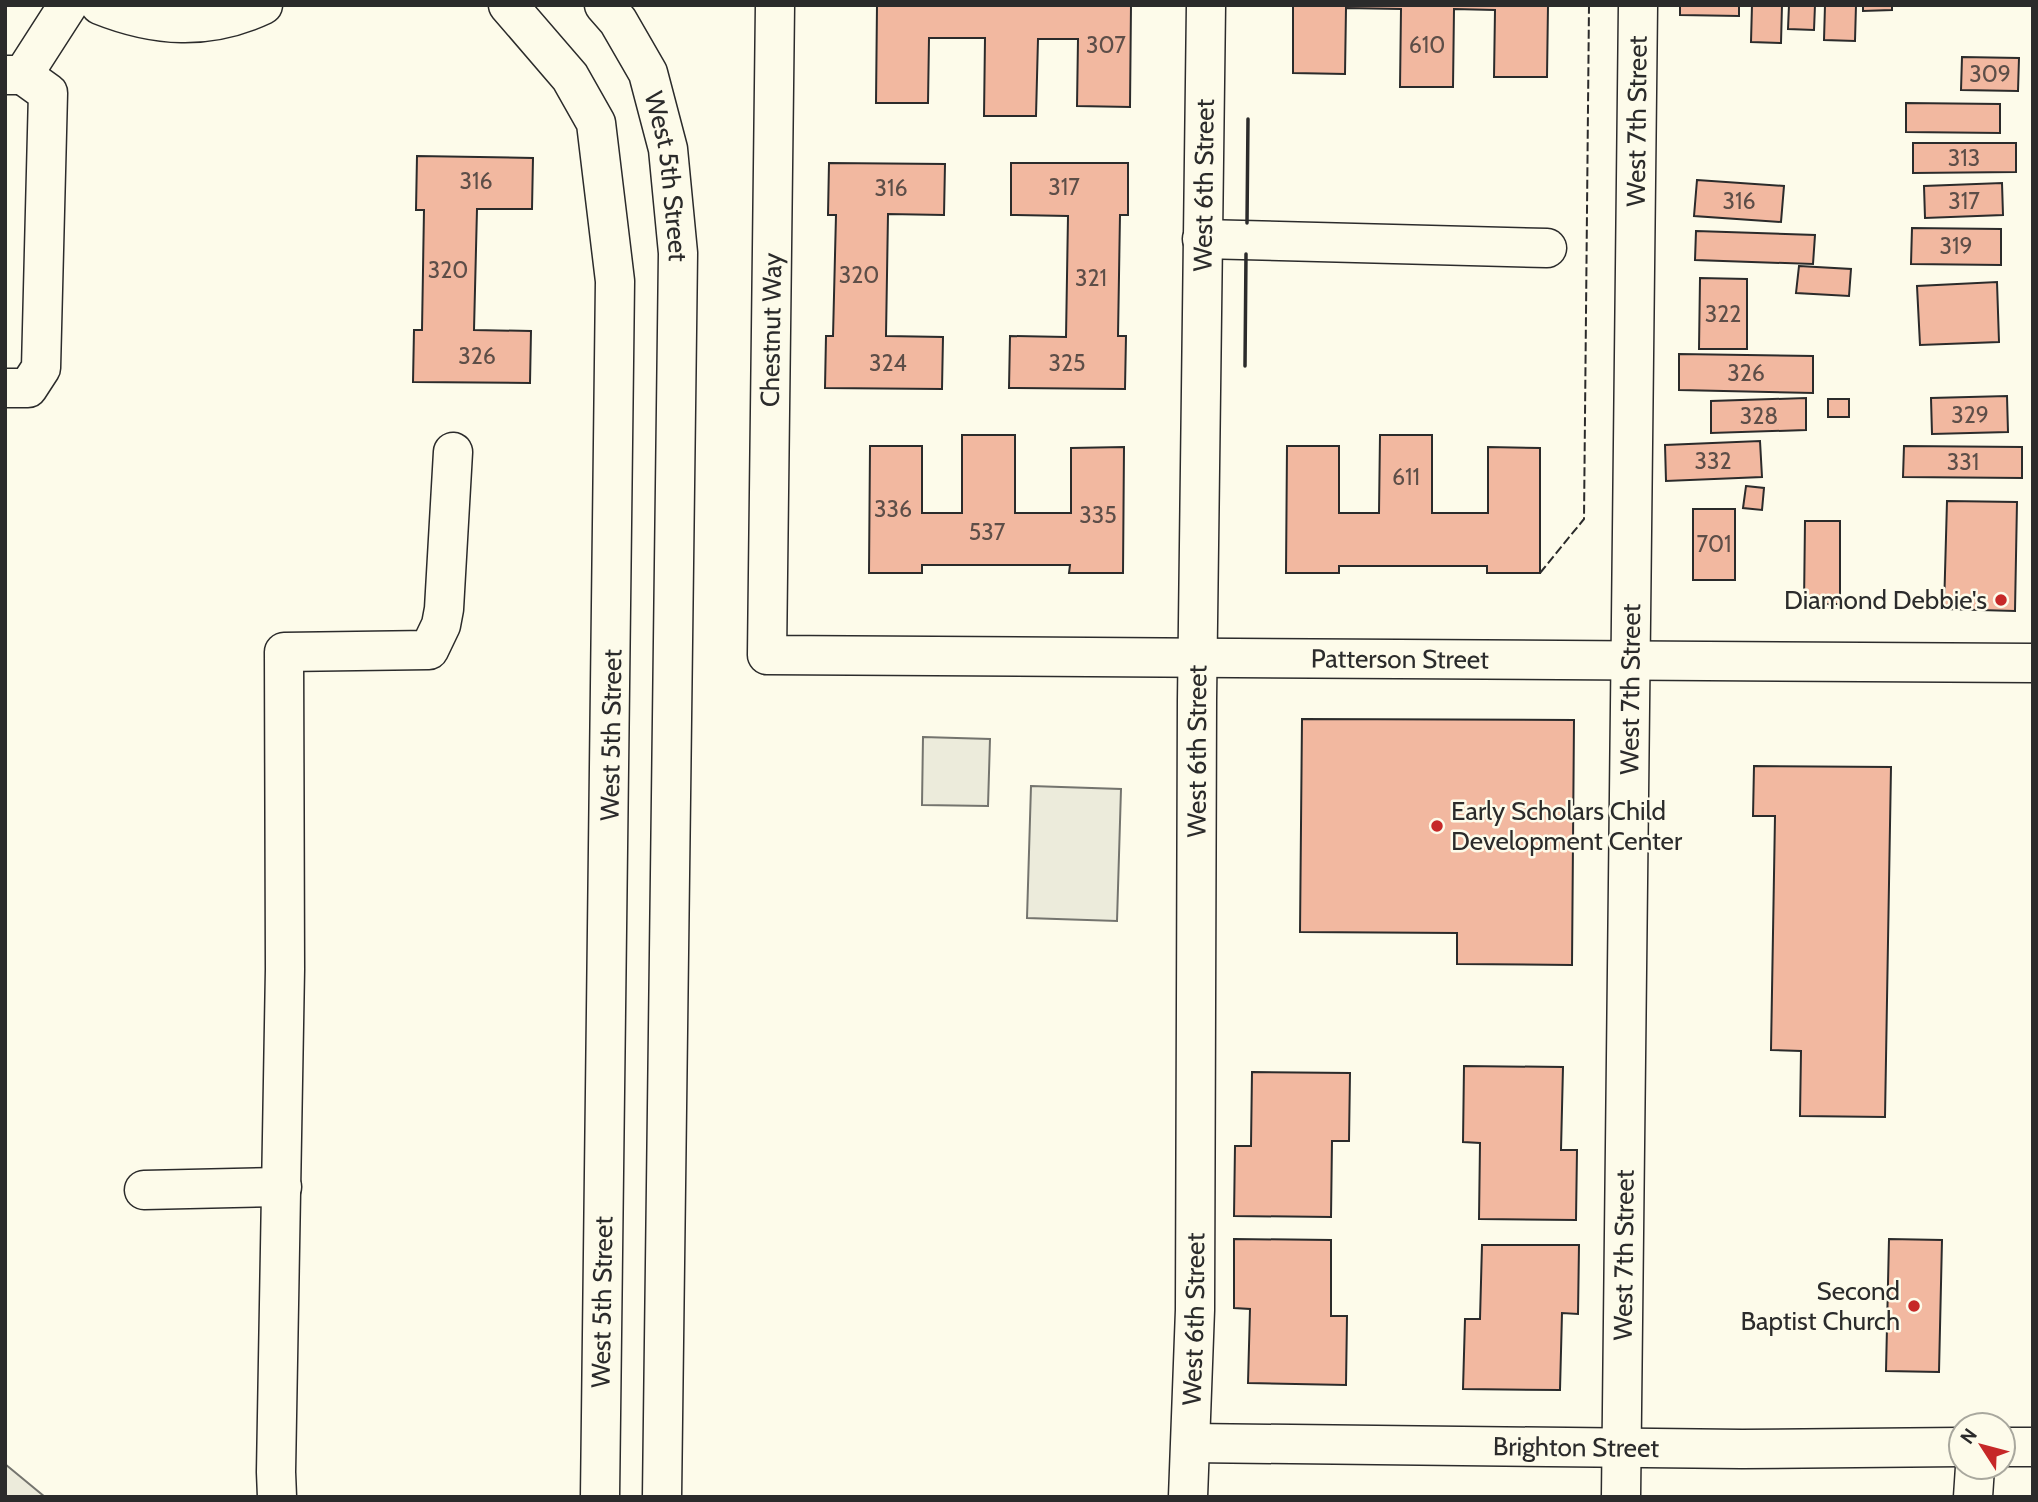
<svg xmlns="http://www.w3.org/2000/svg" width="2038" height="1502" viewBox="0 0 2038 1502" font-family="Cabin,sans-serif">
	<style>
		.green { fill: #ecebdb; stroke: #74746e; stroke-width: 2 }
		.building { fill: #f2b8a0; stroke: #2b2b2b; stroke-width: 2 }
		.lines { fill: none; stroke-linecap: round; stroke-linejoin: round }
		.minor-casing { stroke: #2b2b2b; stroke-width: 41 }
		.major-casing { stroke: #2b2b2b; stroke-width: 41 }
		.minor { stroke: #fdfbea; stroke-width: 38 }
		.major { stroke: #fdfbea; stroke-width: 38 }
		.fence { stroke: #2b2b2b; stroke-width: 2; stroke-dasharray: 9 3.5; stroke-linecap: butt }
		.wall { stroke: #2b2b2b; stroke-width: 3.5 }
		.poi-dot { fill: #c62828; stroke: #fdfbea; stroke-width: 2.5 }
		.labels { text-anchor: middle; stroke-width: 5; stroke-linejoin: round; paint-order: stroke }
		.number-label { font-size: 23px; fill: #5d4e48 }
		.street-label { font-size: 26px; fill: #2b2b2b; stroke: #fdfbea }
		.poi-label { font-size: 26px; fill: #2b2b2b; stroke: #fdfbea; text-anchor: end }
	</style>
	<rect width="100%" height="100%" fill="#fdfbea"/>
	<g class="green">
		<polygon points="923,737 990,739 988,806 922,805"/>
		<polygon points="1031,786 1121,789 1117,921 1027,918"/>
		<polygon points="5,1464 45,1497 5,1497"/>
	</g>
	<g class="building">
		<polygon points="877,5 1131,5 1130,107 1077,106 1078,39 1038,39 1036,116 984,116 985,38 929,38 928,103 876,103"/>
		<polygon points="1293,5 1548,5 1547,77 1494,77 1495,10 1454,9 1453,87 1400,87 1401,9 1346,8 1345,74 1293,73"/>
		<polygon points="1680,5 1739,5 1739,16 1680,15"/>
		<polygon points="1752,5 1782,5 1781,43 1751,42"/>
		<polygon points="1789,5 1815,5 1814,30 1788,29"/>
		<polygon points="1825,5 1856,5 1855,41 1824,40"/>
		<polygon points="1863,5 1892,5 1892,10 1863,11"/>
		<polygon points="1962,57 2019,58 2018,91 1961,90"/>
		<polygon points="1906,103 2000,104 2000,133 1906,132"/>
		<polygon points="1913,143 2016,143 2016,172 1913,173"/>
		<polygon points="417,156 533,158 532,209 477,209 474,330 531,331 530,383 413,382 414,330 422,330 424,210 416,210"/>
		<polygon points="829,163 945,164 944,215 888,214 886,336 943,337 942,389 825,388 826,336 833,336 836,215 828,215"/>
		<polygon points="1011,163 1128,163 1128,215 1120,215 1118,336 1126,336 1125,389 1009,388 1010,336 1066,337 1068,216 1011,215"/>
		<polygon points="1697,180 1784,186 1781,222 1694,216"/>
		<polygon points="2002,183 2003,215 1925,218 1924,186"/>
		<polygon points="1912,228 2001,229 2001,265 1911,264"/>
		<polygon points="1696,231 1815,235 1813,264 1695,260"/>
		<polygon points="1799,266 1851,269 1849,296 1796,293"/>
		<polygon points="1700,278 1747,279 1747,349 1699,349"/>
		<polygon points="1997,282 1999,342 1920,345 1917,286"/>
		<polygon points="1679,354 1813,356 1813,393 1679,390"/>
		<polygon points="2007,396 2008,432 1932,434 1931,398"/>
		<polygon points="1806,398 1806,430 1711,433 1711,401"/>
		<rect x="1828" y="399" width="21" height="18"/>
		<polygon points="962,435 1015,435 1015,513 1071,513 1071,448 1124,447 1123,573 1069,573 1070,565 922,565 922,573 869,573 870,446 922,446 922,513 962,513"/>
		<polygon points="1380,435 1432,435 1432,513 1488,513 1488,447 1540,448 1540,573 1487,573 1487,566 1339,566 1339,573 1286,573 1287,446 1339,446 1339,513 1379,513"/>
		<polygon points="1760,441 1762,477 1666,481 1665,445"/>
		<polygon points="1904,446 2022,447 2022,478 1903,477"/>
		<polygon points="1746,486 1764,488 1762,510 1743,508"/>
		<polygon points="1947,501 2017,502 2015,611 1944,609"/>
		<rect x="1693" y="509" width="42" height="71"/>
		<polygon points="1805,521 1840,521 1840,604 1804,604"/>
		<polygon points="1302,719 1574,720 1572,965 1457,964 1457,933 1300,932"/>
		<polygon points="1754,766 1891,767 1885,1117 1800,1116 1801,1051 1771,1050 1775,816 1753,816"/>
		<polygon points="1464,1066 1563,1067 1561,1150 1577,1150 1576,1220 1479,1219 1480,1143 1463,1142"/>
		<polygon points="1252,1072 1350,1073 1349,1141 1332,1141 1331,1217 1234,1216 1235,1146 1251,1146"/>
		<polygon points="1234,1239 1331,1240 1331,1316 1347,1316 1346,1385 1248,1383 1250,1309 1234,1308"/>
		<polygon points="1889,1239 1942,1240 1939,1372 1886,1371"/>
		<polygon points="1482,1245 1579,1245 1578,1314 1562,1313 1560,1390 1463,1389 1465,1319 1480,1319"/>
	</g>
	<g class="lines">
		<defs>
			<g id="minor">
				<path id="s1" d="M775,5L767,655L2033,663"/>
				<polyline points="5,75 23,75 68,5"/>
				<polyline points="1202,239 1547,248"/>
				<polyline points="5,388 28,388 41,368 48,93 23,75"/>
				<polyline points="144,1190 282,1187"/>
				<path id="s2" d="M1191,1443L1742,1449L1961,1447"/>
				<polyline points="2003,1447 2033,1447"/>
				<polyline points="277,1497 276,1472 285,969 284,652 429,650 441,625 444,609 453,452"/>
				<path id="s3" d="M1188,1497L1195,1310L1197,700L1206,5"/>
				<path id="s4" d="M1621,1497L1638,5"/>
				<polyline points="1973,1497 1975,1467"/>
			</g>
			<g id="major">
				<path d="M100,5C155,27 208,31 263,5"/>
				<polyline points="508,5 570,77 596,123 615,281 600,1497"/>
				<path id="s5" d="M604,5L618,21L648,73L668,149L678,253L662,1497"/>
			</g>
		</defs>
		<use href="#minor" class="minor-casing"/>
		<use href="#major" class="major-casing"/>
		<use href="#minor" class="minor"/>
		<use href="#major" class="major"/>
		<polyline class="fence" points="1540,573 1584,519 1589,5"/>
		<g class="wall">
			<polyline points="1247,223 1248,119"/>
			<polyline points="1245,366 1246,254"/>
		</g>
	</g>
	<g class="poi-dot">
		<circle cx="2001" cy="600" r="7"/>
		<circle cx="1437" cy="826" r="7"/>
		<circle cx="1914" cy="1306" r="7"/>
	</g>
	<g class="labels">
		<g class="number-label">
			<text x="1106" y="53">307</text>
			<text x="1427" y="53">610</text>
			<text x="1990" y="82">309</text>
			<text x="1964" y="166">313</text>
			<text x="476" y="189">316</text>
			<text x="1064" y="195">317</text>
			<text x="891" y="196">316</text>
			<text x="1739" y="209">316</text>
			<text x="1964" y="209">317</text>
			<text x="1956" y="254">319</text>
			<text x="448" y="278">320</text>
			<text x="859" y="283">320</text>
			<text x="1091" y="286">321</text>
			<text x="1723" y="322">322</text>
			<text x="477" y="364">326</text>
			<text x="888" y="371">324</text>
			<text x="1067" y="371">325</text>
			<text x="1746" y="381">326</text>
			<text x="1970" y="423">329</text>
			<text x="1759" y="424">328</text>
			<text x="1713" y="469">332</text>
			<text x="1963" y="470">331</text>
			<text x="1406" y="485">611</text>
			<text x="893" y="517">336</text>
			<text x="1098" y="523">335</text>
			<text x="987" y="540">537</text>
			<text x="1714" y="552">701</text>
		</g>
		<g class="street-label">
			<text dy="9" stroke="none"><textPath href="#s4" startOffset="1376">West 7th Street</textPath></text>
			<text dy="9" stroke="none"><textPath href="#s5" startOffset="187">West 5th Street</textPath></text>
			<text dy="9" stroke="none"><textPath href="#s3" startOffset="1312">West 6th Street</textPath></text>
			<text transform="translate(771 330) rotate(-89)" y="9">Chestnut Way</text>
			<text dy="9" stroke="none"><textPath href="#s1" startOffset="1283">Patterson Street</textPath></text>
			<text dy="9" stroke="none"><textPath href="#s4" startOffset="808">West 7th Street</textPath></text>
			<text transform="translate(611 735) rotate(-89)" y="9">West 5th Street</text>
			<text dy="9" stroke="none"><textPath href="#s3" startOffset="746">West 6th Street</textPath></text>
			<text dy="9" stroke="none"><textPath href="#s4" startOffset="242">West 7th Street</textPath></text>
			<text transform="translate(602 1302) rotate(-89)" y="9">West 5th Street</text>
			<text dy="9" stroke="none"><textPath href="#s3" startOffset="178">West 6th Street</textPath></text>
			<text dy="9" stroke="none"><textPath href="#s2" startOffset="385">Brighton Street</textPath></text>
		</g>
		<g class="poi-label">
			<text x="1987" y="609">Diamond Debbie's</text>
			<text x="1451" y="820" text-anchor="start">Early Scholars Child<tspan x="1451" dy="30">Development Center</tspan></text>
			<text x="1900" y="1300">Second<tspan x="1900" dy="30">Baptist Church</tspan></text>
		</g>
	</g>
	<rect width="2038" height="1502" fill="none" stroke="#2b2b2b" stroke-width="14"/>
	<g transform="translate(1982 1446) rotate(306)"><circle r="33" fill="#fdfbea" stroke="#a9a89e" stroke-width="2"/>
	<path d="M0-5L12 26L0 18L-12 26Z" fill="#c62828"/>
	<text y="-10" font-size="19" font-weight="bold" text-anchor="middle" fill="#2b2b2b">N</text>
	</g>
</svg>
